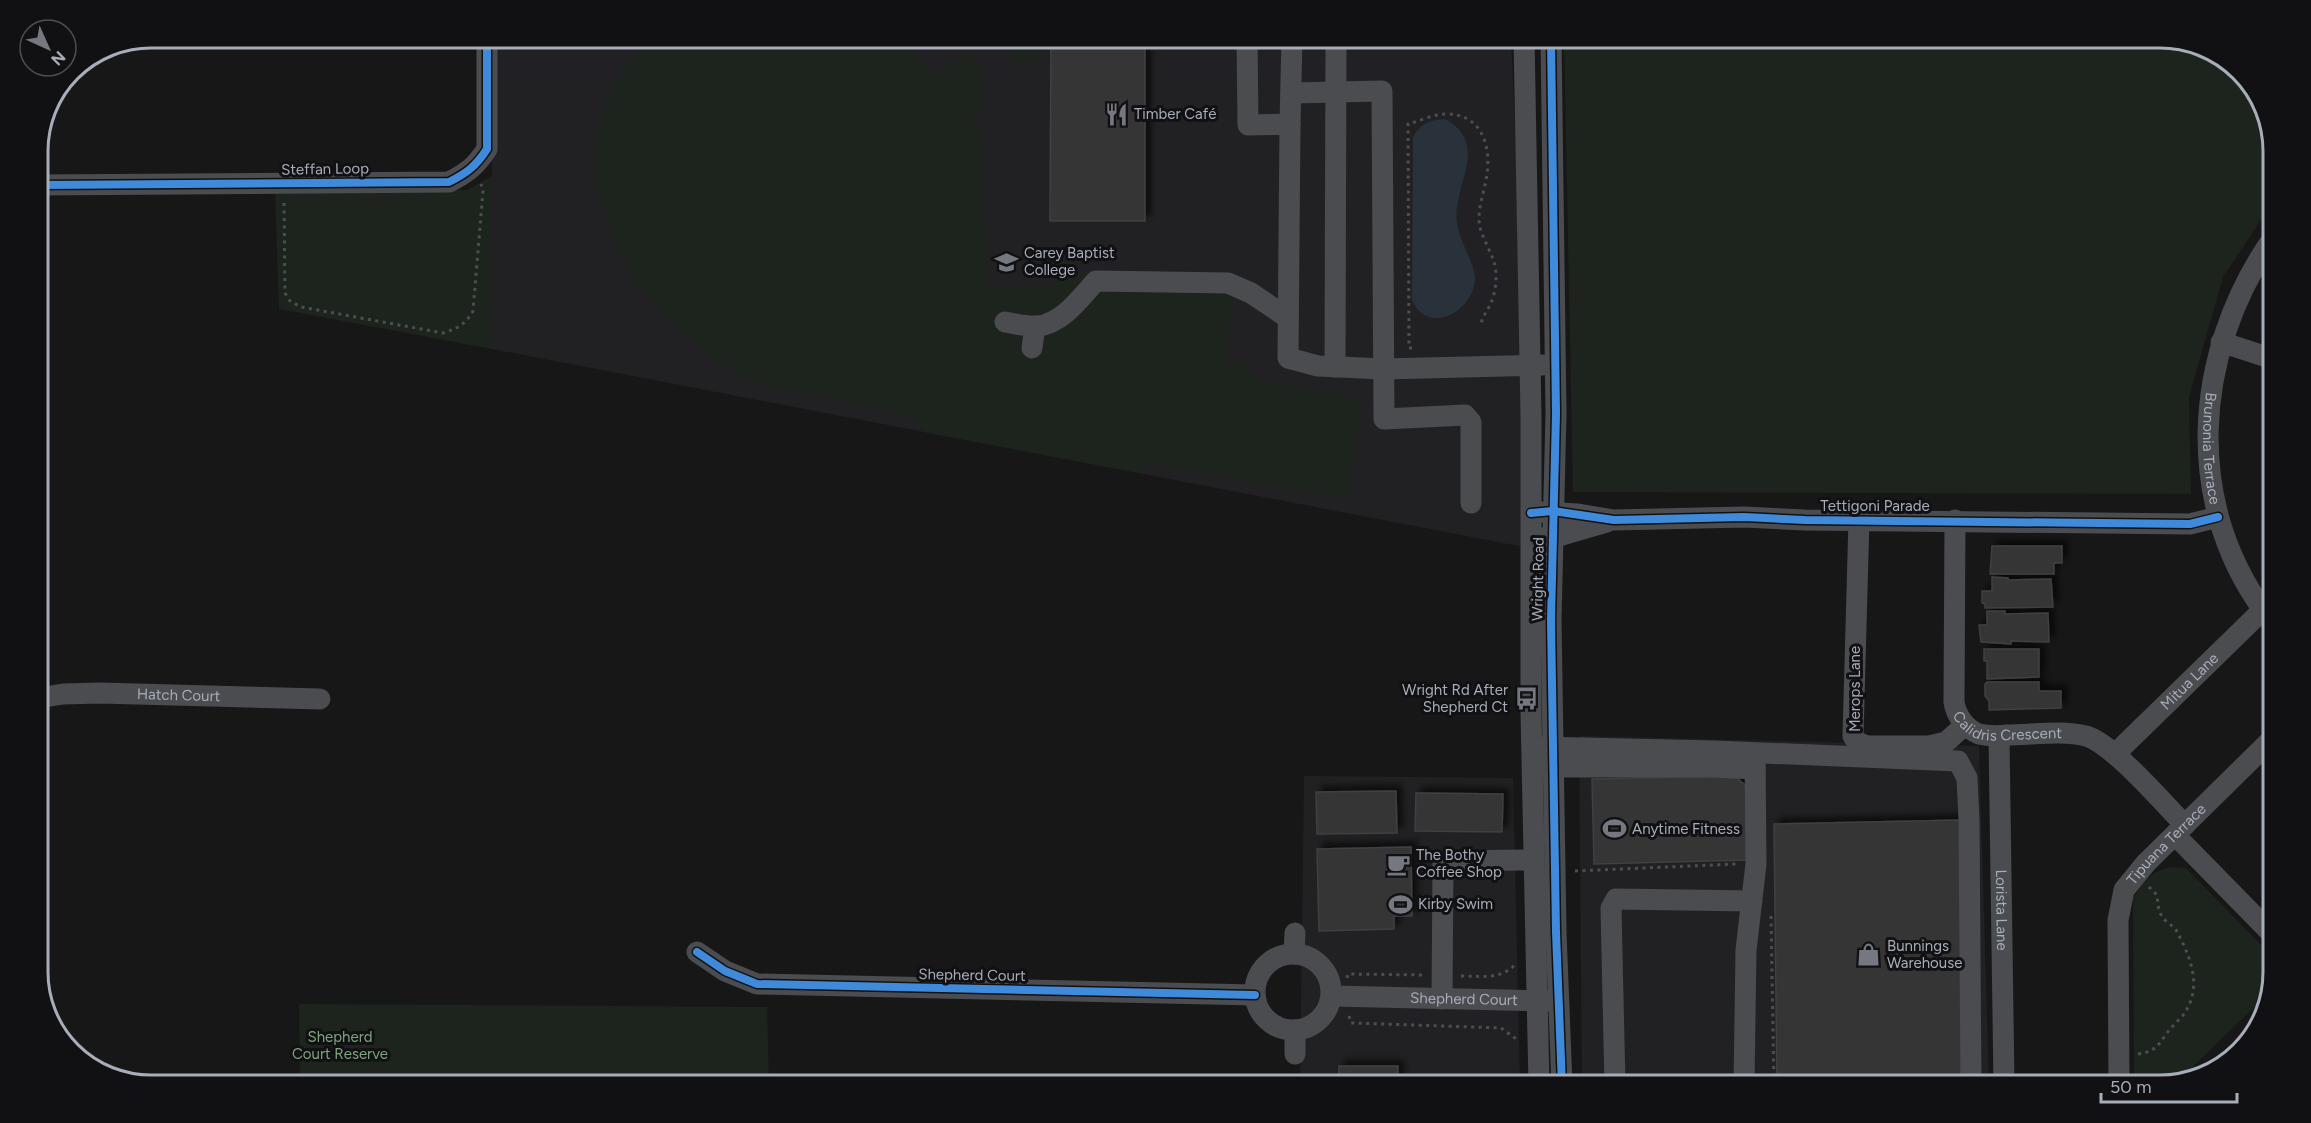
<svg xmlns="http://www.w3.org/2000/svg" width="2311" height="1123" viewBox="0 0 2311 1123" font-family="Figtree,sans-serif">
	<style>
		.built { fill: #212123 }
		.green { fill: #1c241d }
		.water { fill: #29323a }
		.building { fill: #353536; stroke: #3f4043; stroke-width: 1.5; filter: url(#shadow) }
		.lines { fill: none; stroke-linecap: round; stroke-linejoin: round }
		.path { stroke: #4d4e51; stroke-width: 3; stroke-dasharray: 3 4.5; stroke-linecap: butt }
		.minor { stroke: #4a4c50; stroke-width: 21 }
		.cycleway-casing { stroke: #111113; stroke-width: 11 }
		.cycleway { stroke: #408adc; stroke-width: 8 }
		.labels { text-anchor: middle; stroke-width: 6; stroke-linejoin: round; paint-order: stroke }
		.poi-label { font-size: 15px; fill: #a7adb9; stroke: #111113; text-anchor: start }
		.street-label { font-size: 15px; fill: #a7adb9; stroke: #111113 }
		.park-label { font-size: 15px; fill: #7ca57e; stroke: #111113 }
		.rim { fill: none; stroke: #a7adb9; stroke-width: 3 }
	</style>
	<defs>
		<filter id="shadow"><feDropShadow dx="5.5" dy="-5.5" stdDeviation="3" flood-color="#0009"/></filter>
	</defs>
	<rect width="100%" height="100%" fill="#171717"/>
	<g class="built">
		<polygon points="492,38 1511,38 1534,549 492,349"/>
		<polygon points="1579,736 1979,746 1989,1085 1582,1085"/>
		<polygon points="1304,776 1513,778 1520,1085 1300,1085"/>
	</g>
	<g class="green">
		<polygon points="653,38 899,38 939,76 965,50 982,67 981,111 974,112 974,121 981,122 981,221 986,222 985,286 1056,287 1057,275 1086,275 1086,287 1055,314 1002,316 1019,334 1023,345 1038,340 1098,289 1235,291 1224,363 1252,367 1250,378 1363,401 1345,498 1147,463 1144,474 923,432 912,419 849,401 785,389 741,377 670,324 639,286 611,232 597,181 596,128 610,91 626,64"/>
		<polygon points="1011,38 1047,38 1047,52 1021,65 1009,50"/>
		<polygon points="1564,38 2160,38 2210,49 2254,88 2273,144 2273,202 2223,277 2189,397 2191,494 1573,492"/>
		<polygon points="492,176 492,349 279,309 275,194 467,190"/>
		<path d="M2173,867L2186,868L2273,957V972L2268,994L2180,1079L2161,1085H2134L2133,898C2146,880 2150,870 2173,867Z"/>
		<polygon points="299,1004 767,1007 769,1085 300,1085"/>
	</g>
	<path class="water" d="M1445,119C1492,145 1451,187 1457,223C1459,241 1476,265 1475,280C1473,311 1428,337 1412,300L1413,137C1421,123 1430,120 1445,119Z"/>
	<g class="building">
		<polygon points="1051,38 1145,38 1145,221 1050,221"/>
		<polygon points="1992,546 2062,546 2062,563 2054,563 2054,574 1990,574"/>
		<polygon points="1992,577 2008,578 2008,580 2051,579 2053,607 1985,608 1985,604 1982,603 1982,591 1992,591"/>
		<polygon points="1987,611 2005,611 2005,614 2048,613 2049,642 2011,641 2011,644 1981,642 1979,625 1987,625"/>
		<polygon points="1984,649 2039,649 2039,677 1987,679 1987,661 1984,661"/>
		<polygon points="1987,682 2039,682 2039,691 2061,691 2061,708 1989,710 1989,701 1985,696 1985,684"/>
		<polygon points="1735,776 1746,786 1747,860 1594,864 1592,779"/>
		<polygon points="1396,791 1397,833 1317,834 1316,792"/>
		<polygon points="1416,793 1503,794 1502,832 1415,831"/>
		<polygon points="1962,820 1964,1085 1777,1085 1774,824"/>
		<polygon points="1411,847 1412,916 1394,916 1394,929 1319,931 1317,849"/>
		<rect x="1339" y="1066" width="59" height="19"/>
	</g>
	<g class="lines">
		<g class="path">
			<path d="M284,203L285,293L290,301L301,307L443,333C458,328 465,325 473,311L483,191L481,184"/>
			<path d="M1412,348H1409L1408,124C1419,121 1432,115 1444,114C1481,113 1491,144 1487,174C1485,189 1479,204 1479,219C1479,233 1490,249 1494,262C1498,276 1496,294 1489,307C1486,312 1483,317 1481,323"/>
			<polyline points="1575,871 1736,864"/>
			<polyline points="1771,916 1774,1085"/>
			<path d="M1461,976C1482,976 1500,980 1516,964"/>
			<polyline points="1347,978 1348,974 1425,975"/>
			<polyline points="1349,1016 1351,1023 1501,1028 1519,1041"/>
			<path d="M2138,1054C2160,1051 2159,1041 2172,1027C2177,1021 2184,1016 2187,1009C2202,983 2189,954 2176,930C2173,926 2169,924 2166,921C2158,914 2158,905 2157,895L2149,887"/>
		</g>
		<g class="minor">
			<polyline points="1247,38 1248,125 1290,124 1288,358 1318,366 1383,369 1543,365"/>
			<polyline points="1524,38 1531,415 1531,713 1539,1085"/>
			<polyline points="1551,38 1556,414 1551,620 1556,932 1562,1085"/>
			<polyline points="1291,93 1382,91 1384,419 1465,415 1471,422 1471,503"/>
			<polyline points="1290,124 1292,38"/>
			<path d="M38,185L449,182C467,173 476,166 487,149V38"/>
			<path id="s1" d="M2273,238C2192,354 2181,509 2273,623"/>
			<path d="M1005,322C1015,324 1027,327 1038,326C1063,323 1080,298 1096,281L1228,283L1251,293L1288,318"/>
			<polyline points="2221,342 2273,359"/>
			<polyline points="1032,348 1035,326"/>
			<polyline points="1335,367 1336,38"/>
			<polyline points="1540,512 1578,514 1614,520 1744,517 1805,520 2190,524 2218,517"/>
			<polyline points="1859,519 1853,736 1857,742 1867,746 1929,746 1946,742 1965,725"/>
			<path id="s2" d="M1955,520L1954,702C1956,716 1966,729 1979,734C1987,736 1999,736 2007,735C2032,735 2061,730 2086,736C2112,743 2164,804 2185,825"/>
			<polyline points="1539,538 1552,538 1607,522"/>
			<path id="s3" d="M38,698L63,694L100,693L320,699"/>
			<path id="s4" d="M1999,736L2004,1085"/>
			<polyline points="1538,747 1715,751 1958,761 1967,778 1969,820 1971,1085"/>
			<path id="s5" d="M2115,754L2273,600"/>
			<polyline points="1540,767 1715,767 1755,769"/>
			<polyline points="2175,835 2273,935"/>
			<polyline points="697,952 725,971 757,984 1255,995"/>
			<circle cx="1293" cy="992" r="38"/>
			<polyline points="1294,954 1295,933"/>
			<path id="s6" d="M1332,996L1550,1001"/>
			<polyline points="1442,999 1443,864 1450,861 1534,860"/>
			<polyline points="1295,1054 1295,1030"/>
			<polyline points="1615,1085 1611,908 1616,899 1752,901"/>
			<polyline points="1744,1085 1746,950 1756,864 1755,753"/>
			<path id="s7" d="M2119,1085L2118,920L2124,890L2146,863L2273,738"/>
		</g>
		<defs>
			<g id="cycleway">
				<polyline points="1551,38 1556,414 1551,620 1556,932 1562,1085"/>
				<path d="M38,185L449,182C467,173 476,166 487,149V38"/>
				<polyline points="1531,513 1553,511 1614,520 1744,517 1805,520 2190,524 2218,517"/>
				<polyline points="697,952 725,971 757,984 1255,995"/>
			</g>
		</defs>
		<use href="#cycleway" class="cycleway-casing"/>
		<use href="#cycleway" class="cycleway"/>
	</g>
	<defs>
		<symbol id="restaurant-bare" viewBox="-9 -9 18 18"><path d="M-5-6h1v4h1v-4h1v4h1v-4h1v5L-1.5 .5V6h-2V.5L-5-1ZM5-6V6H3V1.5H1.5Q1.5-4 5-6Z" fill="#757880" stroke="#111113" stroke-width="2.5" paint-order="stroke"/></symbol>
		<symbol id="school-bare" viewBox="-9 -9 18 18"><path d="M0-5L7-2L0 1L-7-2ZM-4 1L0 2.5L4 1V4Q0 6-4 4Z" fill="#757880" stroke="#111113" stroke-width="2.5" paint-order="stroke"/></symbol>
		<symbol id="bus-bare" viewBox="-9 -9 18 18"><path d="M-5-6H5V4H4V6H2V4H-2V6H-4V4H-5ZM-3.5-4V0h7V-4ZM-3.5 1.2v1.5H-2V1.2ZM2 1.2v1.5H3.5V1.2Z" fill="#757880" stroke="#111113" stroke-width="2.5" paint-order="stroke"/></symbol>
		<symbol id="stadium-bare" viewBox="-9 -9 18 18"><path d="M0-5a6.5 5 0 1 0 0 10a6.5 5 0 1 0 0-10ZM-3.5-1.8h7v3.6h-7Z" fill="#757880" stroke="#111113" stroke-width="2.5" paint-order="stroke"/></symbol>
		<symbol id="cafe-bare" viewBox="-9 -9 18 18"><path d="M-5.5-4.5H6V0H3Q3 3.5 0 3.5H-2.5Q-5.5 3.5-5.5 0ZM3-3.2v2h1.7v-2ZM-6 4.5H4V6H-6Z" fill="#757880" stroke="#111113" stroke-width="2.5" paint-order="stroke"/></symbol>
		<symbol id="shop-bare" viewBox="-9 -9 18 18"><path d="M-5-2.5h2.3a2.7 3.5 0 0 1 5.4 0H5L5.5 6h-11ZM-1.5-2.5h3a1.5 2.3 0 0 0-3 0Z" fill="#757880" stroke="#111113" stroke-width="2.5" paint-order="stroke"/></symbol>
	</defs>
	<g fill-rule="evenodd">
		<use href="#restaurant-bare" x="1100" y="98" width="33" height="33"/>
		<use href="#school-bare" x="990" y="246" width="33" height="33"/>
		<use href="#bus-bare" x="1510" y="682" width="33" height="33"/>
		<use href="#stadium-bare" x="1598" y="812" width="33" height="33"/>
		<use href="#cafe-bare" x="1382" y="848" width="33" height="33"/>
		<use href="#stadium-bare" x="1384" y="888" width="33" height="33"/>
		<use href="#shop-bare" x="1852" y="938" width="33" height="33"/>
	</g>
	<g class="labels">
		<g class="poi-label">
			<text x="1134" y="119">Timber Café</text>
			<text x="1024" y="258">Carey Baptist<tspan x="1024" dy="17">College</tspan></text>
			<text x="1508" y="695" text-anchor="end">Wright Rd After<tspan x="1508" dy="17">Shepherd Ct</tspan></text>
			<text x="1632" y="834">Anytime Fitness</text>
			<text x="1416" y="860">The Bothy<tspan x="1416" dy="17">Coffee Shop</tspan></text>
			<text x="1418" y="909">Kirby Swim</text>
			<text x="1887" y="951">Bunnings<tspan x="1887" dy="17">Warehouse</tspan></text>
		</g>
		<g class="street-label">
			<text transform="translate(325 169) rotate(-1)" y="5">Steffan Loop</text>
			<text dy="5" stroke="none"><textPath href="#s1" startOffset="224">Brunonia Terrace</textPath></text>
			<text x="1875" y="511">Tettigoni Parade</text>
			<text transform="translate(1538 579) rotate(-89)" y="5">Wright Road</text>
			<text dy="5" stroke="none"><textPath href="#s5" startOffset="104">Mitua Lane</textPath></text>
			<text transform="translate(1855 689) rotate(-90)" y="5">Merops Lane</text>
			<text dy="5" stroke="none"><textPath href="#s3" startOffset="141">Hatch Court</textPath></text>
			<text dy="5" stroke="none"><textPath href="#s2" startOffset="250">Calidris Crescent</textPath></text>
			<text dy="5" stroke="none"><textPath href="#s7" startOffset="258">Tipuana Terrace</textPath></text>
			<text dy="5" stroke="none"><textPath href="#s4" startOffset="174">Lorista Lane</textPath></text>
			<text transform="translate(972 975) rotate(1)" y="5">Shepherd Court</text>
			<text dy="5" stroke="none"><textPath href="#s6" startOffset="132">Shepherd Court</textPath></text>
		</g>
		<g class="park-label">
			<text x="340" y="1042">Shepherd<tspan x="340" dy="17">Court Reserve</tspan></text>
		</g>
	</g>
	<path d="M0 0H2311V1123H0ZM151 48H2160A103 103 0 0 1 2263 151V972A103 103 0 0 1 2160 1075H151A103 103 0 0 1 48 972V151A103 103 0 0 1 151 48Z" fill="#111113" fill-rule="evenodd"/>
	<path class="rim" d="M151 48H2160A103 103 0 0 1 2263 151V972A103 103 0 0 1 2160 1075H151A103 103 0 0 1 48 972V151A103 103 0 0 1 151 48Z"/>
	<g transform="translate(48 48) rotate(135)"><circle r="28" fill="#111113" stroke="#4d4f55" stroke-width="1.5"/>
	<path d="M0-4.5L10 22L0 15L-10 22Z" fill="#757880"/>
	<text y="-9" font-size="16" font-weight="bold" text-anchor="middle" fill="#a7adb9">N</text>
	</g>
	<path d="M2101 1093v9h136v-9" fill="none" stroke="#a7adb9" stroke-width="3"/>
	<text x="2110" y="1093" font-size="18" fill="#a7adb9" stroke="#111113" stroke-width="4.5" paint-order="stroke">50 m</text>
</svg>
